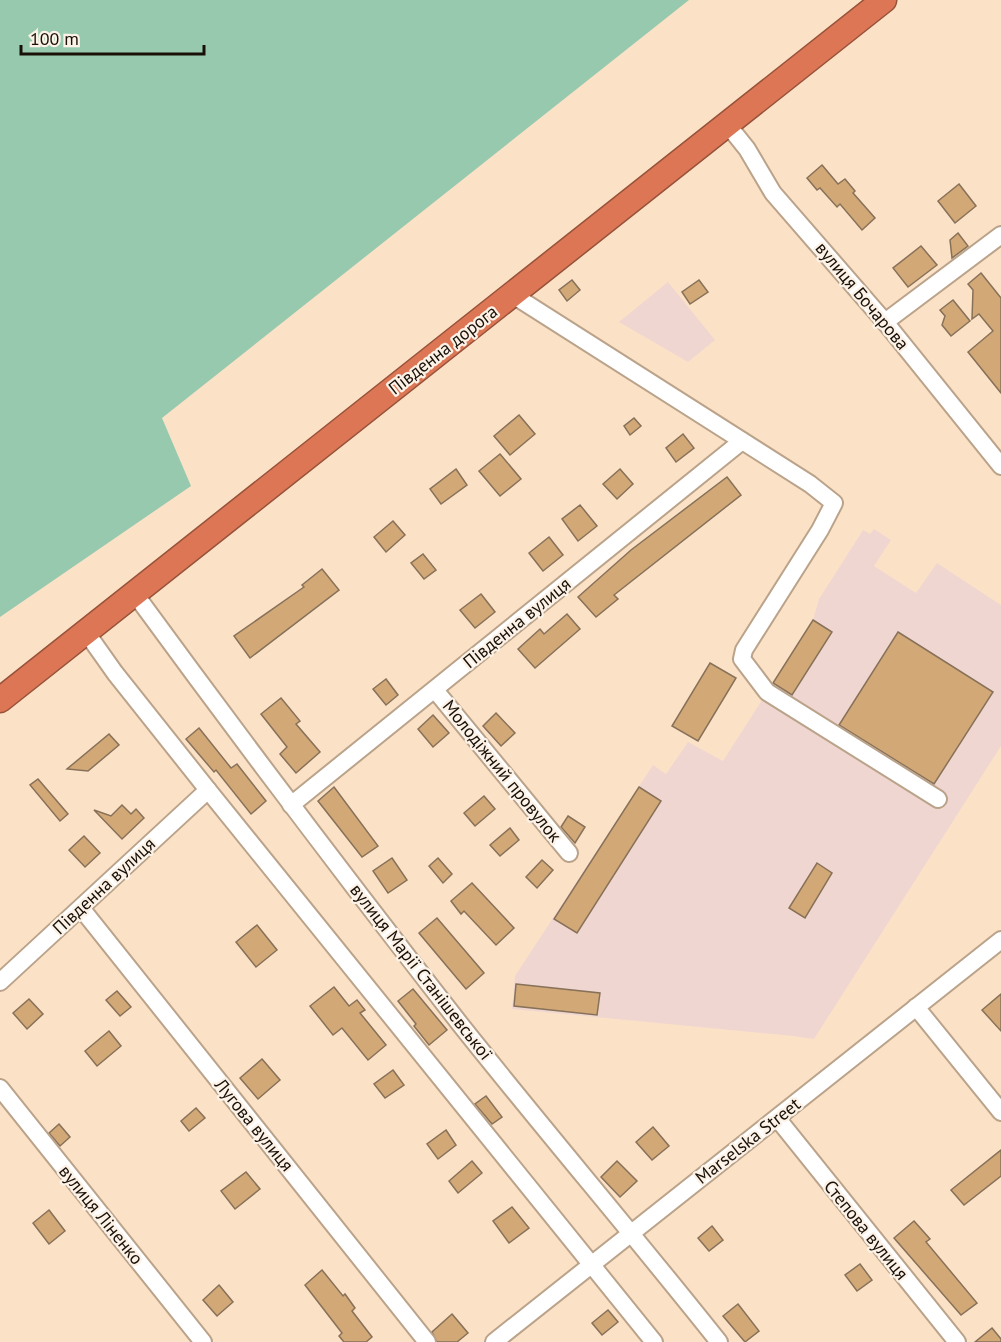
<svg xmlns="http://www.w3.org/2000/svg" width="1001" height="1342" viewBox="0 0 1001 1342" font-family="'PT Sans',sans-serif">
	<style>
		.industrial { fill: #f0d6d0 }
		.green { fill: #97c9af }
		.building { fill: #d3a877; stroke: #877159; stroke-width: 1.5 }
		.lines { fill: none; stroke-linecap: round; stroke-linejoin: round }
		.minor-casing { stroke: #baa38a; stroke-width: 20 }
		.highway-casing { stroke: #97523a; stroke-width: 27 }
		.minor { stroke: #fff; stroke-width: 16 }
		.highway { stroke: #dc7655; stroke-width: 24 }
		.labels { text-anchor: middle; stroke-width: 4.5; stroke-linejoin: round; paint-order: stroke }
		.street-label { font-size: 18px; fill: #181007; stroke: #fcf2e7 }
	</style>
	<rect width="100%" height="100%" fill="#fbe2c7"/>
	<g class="industrial">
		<polygon points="668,282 715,340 688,362 619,322"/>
		<polygon points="874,529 891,540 874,566 916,593 937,563 1001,605 1001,746 814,1039 793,1036 512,1009 515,976 653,765 666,774 688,742 723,761 813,620 819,599 863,530 870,534"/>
	</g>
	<polygon class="green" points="0,0 689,0 162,418 191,486 0,617"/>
	<g class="building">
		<polygon points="822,165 838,184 845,179 855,191 853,193 875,218 862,230 840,204 837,207 820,188 817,190 807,178"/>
		<polygon points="959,184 976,206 955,223 938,201"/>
		<polygon points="958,233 968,246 952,258 950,240"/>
		<polygon points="921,246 937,265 908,287 893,268"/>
		<polygon points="981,273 1001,298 1001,393 968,352 993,331 979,314 972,319 973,290 968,284"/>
		<polygon points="572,280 580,290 567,301 559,290"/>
		<polygon points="699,280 708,292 690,304 682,292"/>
		<polygon points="953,300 970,321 951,336 942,325 945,316 940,310"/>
		<polygon points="519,415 535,434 510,455 494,436"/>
		<polygon points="634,418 641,426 630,435 624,426"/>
		<polygon points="683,434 694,448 676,462 666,448"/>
		<polygon points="500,454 521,479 500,496 479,471"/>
		<polygon points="456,469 467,485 441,504 430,489"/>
		<polygon points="620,469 633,484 617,499 603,484"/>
		<polygon points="727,477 741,495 614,595 618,599 596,617 578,597 631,550"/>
		<polygon points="580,505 597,526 578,541 562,519"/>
		<polygon points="393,521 405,535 386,552 374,537"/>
		<polygon points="549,537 563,555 543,571 529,553"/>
		<polygon points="423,554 436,570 424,579 411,563"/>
		<polygon points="322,569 339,590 250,658 234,636 304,587 302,585"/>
		<polygon points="481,594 495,612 475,628 460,610"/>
		<polygon points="567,614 580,629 535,668 518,649 540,629 544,634"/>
		<polygon points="813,620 832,632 792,695 773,683"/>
		<polygon points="898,632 993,692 934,784 839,725"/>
		<polygon points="710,663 736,678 698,741 672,726"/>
		<polygon points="386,679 398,695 386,705 373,689"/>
		<polygon points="281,698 300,721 296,724 320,752 296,773 280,754 287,747 261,714"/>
		<polygon points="496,713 515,733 501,746 483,726"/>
		<polygon points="433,715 449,733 433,747 418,729"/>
		<polygon points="199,728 231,768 237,764 266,801 251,814 216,770 214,772 186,739"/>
		<polygon points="109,734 119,745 88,771 67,769"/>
		<polygon points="38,779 68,814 60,821 30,785"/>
		<polygon points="334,787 378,846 362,857 318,801"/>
		<polygon points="639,787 661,801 577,933 554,919"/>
		<polygon points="484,796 495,809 475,826 464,813"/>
		<polygon points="122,805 131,814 136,809 144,818 122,839 94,810 111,816"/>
		<polygon points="568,816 585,827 575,843 561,827"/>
		<polygon points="510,828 519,840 500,856 490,845"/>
		<polygon points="84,836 100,853 85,867 69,850"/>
		<polygon points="392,858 407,880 388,893 373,871"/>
		<polygon points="438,858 452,874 443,883 429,866"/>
		<polygon points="542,860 553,870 537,888 526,877"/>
		<polygon points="817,863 832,873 805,918 789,908"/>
		<polygon points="472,883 514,928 496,945 464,911 461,914 451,901"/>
		<polygon points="437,918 484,973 466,989 419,933"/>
		<polygon points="257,925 277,950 256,967 236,942"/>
		<polygon points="516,984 600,993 597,1015 514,1006"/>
		<polygon points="334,987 349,1006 357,1000 365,1010 360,1013 386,1045 368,1060 342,1028 333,1035 310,1006"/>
		<polygon points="413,989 447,1030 429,1045 414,1026 416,1024 398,1001"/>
		<polygon points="117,991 131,1007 120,1016 106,1000"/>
		<polygon points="1001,994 1001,1031 982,1010"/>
		<polygon points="29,999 43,1014 27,1029 13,1013"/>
		<polygon points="109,1031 121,1046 97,1066 85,1051"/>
		<polygon points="262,1059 280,1080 258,1099 240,1078"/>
		<polygon points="393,1070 404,1085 385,1098 374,1084"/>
		<polygon points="486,1096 502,1117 492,1124 475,1104"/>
		<polygon points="196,1108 205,1118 189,1131 181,1121"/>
		<polygon points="59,1124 70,1137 60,1146 49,1133"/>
		<polygon points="653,1127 669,1146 652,1160 636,1142"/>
		<polygon points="446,1130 456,1145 438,1159 427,1144"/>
		<polygon points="1001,1150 1001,1176 964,1205 951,1190"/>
		<polygon points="472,1161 482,1173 458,1193 449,1181"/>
		<polygon points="617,1161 637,1181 620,1197 601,1177"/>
		<polygon points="246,1172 260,1189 235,1209 221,1191"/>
		<polygon points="512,1207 529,1228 509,1243 493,1221"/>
		<polygon points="49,1210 65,1231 49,1244 33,1223"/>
		<polygon points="914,1221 930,1239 926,1242 977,1303 961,1315 894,1238"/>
		<polygon points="712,1226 723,1240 709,1251 698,1238"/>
		<polygon points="860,1264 872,1280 857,1291 845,1275"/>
		<polygon points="322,1270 343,1296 345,1294 355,1308 352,1311 372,1337 366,1342 344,1342 339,1336 342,1333 305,1285"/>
		<polygon points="219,1285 233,1302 217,1316 203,1300"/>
		<polygon points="738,1304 759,1331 745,1342 723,1316"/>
		<polygon points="608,1310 618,1322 602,1335 592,1323"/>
		<polygon points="452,1314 468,1333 457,1342 437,1342 432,1332"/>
		<polygon points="992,1328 1001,1339 1001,1342 975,1342"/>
	</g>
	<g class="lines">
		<defs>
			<g id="minor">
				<polyline points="727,124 747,149 773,193 885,322 1001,466"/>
				<polyline points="513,295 810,484 834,503 820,530 744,650 742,659 767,692 938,799"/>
				<polyline points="885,322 1001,235"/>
				<path d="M135,594C241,739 349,882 460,1024C545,1131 634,1235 719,1342"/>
				<polyline points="86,632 115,673 208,790 654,1342"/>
				<polyline points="435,690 569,853"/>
				<polyline points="291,805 742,441"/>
				<polyline points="81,908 427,1342"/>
				<polyline points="0,982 208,790"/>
				<polyline points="916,1007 1001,1112"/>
				<polyline points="0,1088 203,1342"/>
				<polyline points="777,1118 957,1342"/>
				<polyline points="494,1342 1001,940"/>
			</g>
			<polyline id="highway" points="0,700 884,0"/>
		</defs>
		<use href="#minor" class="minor-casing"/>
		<use href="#highway" class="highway-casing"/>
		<use href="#minor" class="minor"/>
		<use href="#highway" class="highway"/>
	</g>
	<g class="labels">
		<g class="street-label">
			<text transform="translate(862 296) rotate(50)" y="6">вулиця Бочарова</text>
			<text transform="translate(443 350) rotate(-38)" y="6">Південна дорога</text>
			<text transform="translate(517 623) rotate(-39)" y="6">Південна вулиця</text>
			<text transform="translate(502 771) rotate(51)" y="6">Молодіжний провулок</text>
			<text transform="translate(104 886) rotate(-43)" y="6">Південна вулиця</text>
			<text transform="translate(421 972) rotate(52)" y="6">вулиця Марії Станішевської</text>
			<text transform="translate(254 1125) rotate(51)" y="6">Лугова вулиця</text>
			<text transform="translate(748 1141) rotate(-38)" y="6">Marselska Street</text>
			<text transform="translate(101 1215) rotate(51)" y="6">вулиця Ліненко</text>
			<text transform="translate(866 1230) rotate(51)" y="6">Степова вулиця</text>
		</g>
	</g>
	<path d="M21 45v9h183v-9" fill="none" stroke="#181007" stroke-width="3"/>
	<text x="30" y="45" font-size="18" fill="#181007" stroke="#fcf2e7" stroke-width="4.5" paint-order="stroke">100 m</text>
</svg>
